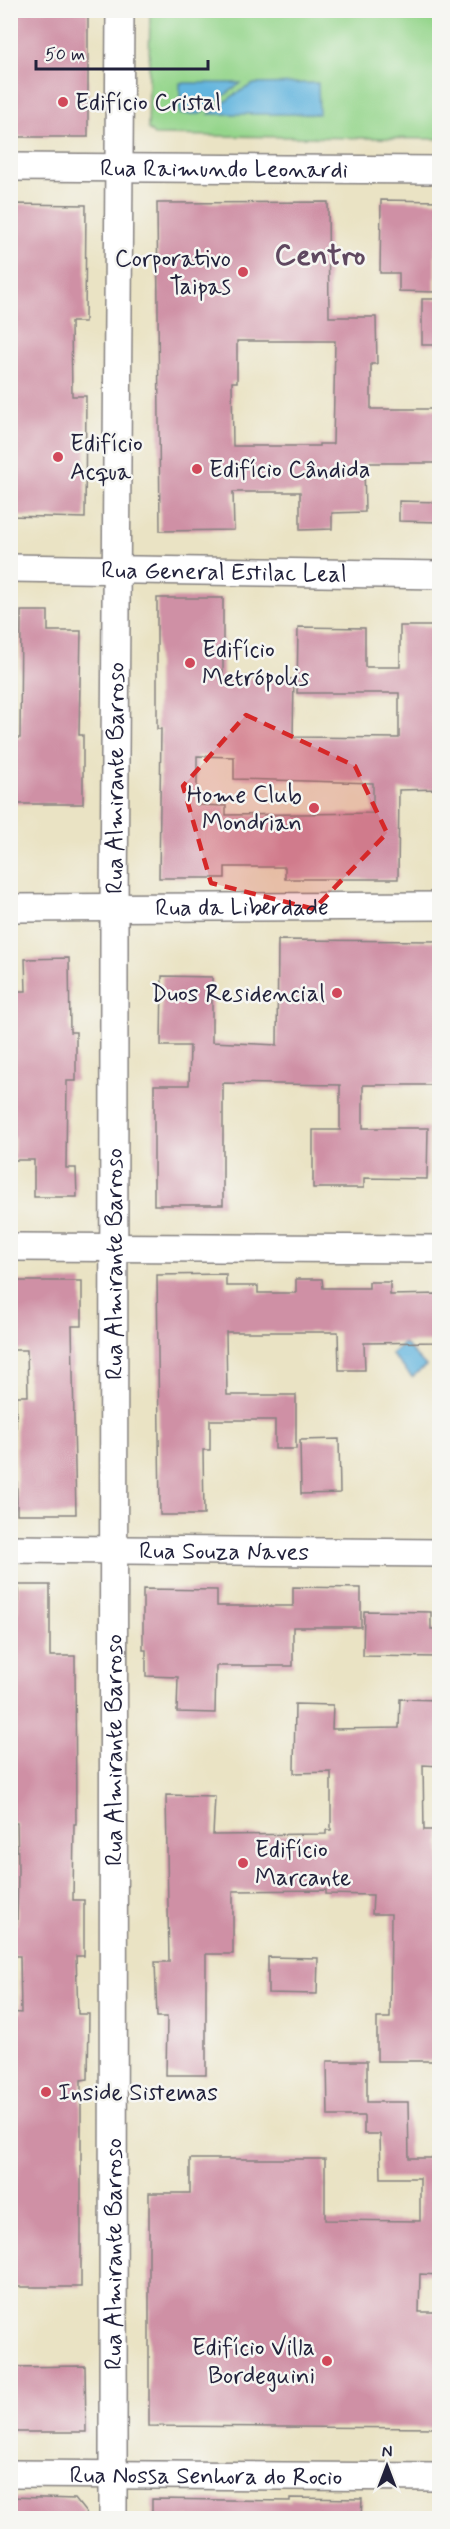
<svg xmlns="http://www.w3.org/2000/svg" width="450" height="2529" viewBox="0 0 450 2529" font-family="Mynerve,sans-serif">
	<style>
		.green { fill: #94d58b; stroke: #5b7c63; stroke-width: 1.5 }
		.water { fill: #63b5de; stroke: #426c8c; stroke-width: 1.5 }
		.building { fill: #cf90a5; fill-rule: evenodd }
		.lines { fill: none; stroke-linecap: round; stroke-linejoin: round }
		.street-casing { stroke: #868280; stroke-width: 30 }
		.street { stroke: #fff; stroke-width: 27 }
		.marked { fill: #d62828; fill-opacity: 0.2; stroke: #d62828; stroke-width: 4.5; stroke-dasharray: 12 8; stroke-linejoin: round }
		.poi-dot { fill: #d1495b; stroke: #f6f6f2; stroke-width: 2 }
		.labels { text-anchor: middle; stroke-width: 5; stroke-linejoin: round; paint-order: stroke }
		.poi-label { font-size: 24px; fill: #22223b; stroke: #f6f6f2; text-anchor: start }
		.street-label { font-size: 24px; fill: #22223b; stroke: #f6f6f2 }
		.district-label { font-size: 30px; font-weight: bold; fill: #5f4860; stroke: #f6f6f2 }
	</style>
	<rect width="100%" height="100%" fill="#f6f6f2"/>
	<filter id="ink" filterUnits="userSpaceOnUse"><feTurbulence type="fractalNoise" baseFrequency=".0167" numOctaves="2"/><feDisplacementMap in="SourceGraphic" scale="12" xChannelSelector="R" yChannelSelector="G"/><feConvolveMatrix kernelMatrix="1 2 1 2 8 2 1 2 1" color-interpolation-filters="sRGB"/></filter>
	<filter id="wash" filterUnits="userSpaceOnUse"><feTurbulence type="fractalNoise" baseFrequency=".008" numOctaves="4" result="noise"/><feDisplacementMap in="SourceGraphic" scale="24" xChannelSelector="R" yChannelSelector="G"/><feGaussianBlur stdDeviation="1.35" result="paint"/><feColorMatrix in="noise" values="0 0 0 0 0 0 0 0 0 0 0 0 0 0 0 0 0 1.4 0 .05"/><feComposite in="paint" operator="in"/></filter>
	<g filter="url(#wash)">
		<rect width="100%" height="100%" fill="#eae3c4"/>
		<polygon class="green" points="150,11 439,11 439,139 154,135 148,129"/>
		<g class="water">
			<polygon points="180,83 241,83 200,114 180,114"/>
			<polygon points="318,83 319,114 209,114 237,93 254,84"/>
			<polygon points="404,1343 426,1366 412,1377 391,1354"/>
		</g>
		<g id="blocks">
			<g class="building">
				<rect x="10" y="10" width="78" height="127"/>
				<polygon points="381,200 440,201 440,246 435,246 435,292 399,291 399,273 380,273"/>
				<path d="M328,202L329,317H376L377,364H371V409H440V463H364L365,512L332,513V529L300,530V492H233L234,530L160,531L157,203ZM237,341H335L333,444H319V446H233L232,382H237Z"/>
				<polygon points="11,204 86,205 85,322 71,322 72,396 86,396 85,518 10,516"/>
				<rect x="422" y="299" width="18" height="46"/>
				<polygon points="399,501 440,502 440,522 399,521"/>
				<path d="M157,598H223V678L294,679L293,737L399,738V693H297L298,627L365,628V667H400V626H440V789L399,790L398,879H285V867H225V878H159L161,729H157ZM197,756L234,757V779L373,783V813L226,815V806L197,805Z"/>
				<polygon points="21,611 48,611 48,631 81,631 79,735 83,735 83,804 10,804 10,738 20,738"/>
				<polygon points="278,940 440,941 440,1085 363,1085 363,1128 428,1128 427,1179 364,1178 364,1188 313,1188 313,1130 340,1130 340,1085 223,1083 223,1205 154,1205 154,1085 189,1085 190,1046 161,1046 162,976 212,977 212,1042 277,1045"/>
				<polygon points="69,958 70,1032 76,1032 76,1081 67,1081 66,1168 76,1168 77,1197 34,1197 34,1160 14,1160 14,1137 10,1137 10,991 26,991 25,959"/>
				<polygon points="226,1274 226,1286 258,1286 258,1293 296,1293 296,1279 322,1279 323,1288 369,1288 369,1282 390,1282 390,1295 440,1294 440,1342 364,1343 365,1370 339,1370 338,1332 226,1332 227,1395 296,1395 296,1449 275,1449 275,1420 210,1420 210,1450 203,1450 204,1515 160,1515 157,1275"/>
				<polygon points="15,1281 82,1281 82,1326 72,1326 76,1514 17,1514 16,1396 28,1396 27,1350 10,1350 10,1301 15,1301"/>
				<polygon points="339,1439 340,1493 301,1494 300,1440"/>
				<polygon points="18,1585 50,1585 50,1656 75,1656 76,1824 74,1824 73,1900 84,1900 84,1956 76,1956 78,2014 89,2014 88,2079 81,2080 81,2287 10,2287 10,2012 21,2013 20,1956 10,1956 10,1924 17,1924 18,1870 17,1823 10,1823 10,1613 18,1612"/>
				<polygon points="293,1587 361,1588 361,1627 293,1627 293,1666 216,1666 215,1713 177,1712 178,1677 146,1676 146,1650 143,1650 143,1589 217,1590 217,1606 293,1606"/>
				<polygon points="364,1611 431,1612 431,1629 440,1629 440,1657 363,1656"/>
				<polygon points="400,1699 440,1700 440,1766 423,1765 424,1830 440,1830 440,2061 377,2061 377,2018 390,2018 391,1914 372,1914 373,1895 326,1894 326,1890 233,1891 233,1954 206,1954 206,2075 166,2075 167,2017 157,2017 155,1962 169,1962 166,1795 215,1796 213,1835 326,1834 326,1830 331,1830 331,1772 294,1773 295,1704 333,1705 332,1729 399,1728"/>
				<polygon points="268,1957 318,1958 317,1994 268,1993"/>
				<polygon points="327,2061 367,2061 367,2102 408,2102 409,2158 440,2158 440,2275 420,2274 419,2312 440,2312 440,2428 149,2426 149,2193 190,2193 190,2159 325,2159 325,2220 420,2221 420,2178 381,2178 380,2134 364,2134 364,2116 328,2116"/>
				<polygon points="85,2366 86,2432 10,2432 12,2367"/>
				<polygon points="10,2497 75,2499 90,2518 10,2518"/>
				<polygon points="290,2498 362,2499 361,2518 152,2518 152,2499 290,2501"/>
			</g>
		</g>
	</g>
	<g filter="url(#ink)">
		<use href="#blocks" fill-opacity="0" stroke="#868280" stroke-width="1.5"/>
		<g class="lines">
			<defs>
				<g id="street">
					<path id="s1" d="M10,167L440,170"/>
					<path id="s2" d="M10,568L440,575"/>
					<path id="s3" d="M10,908L440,906"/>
					<polyline points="10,1247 440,1249"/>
					<path id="s4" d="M10,1549L440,1553"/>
					<path id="s5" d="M10,2474L440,2477"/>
					<path id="s6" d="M113,2518L114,907L120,10"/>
				</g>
			</defs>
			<use href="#street" class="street-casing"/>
			<use href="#street" class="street"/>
		</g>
	</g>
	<path class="marked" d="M246,715L355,766L387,833L314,909L211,883L183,786Z"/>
	<g class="poi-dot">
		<circle cx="63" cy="102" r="6"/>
		<circle cx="243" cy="272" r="6"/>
		<circle cx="58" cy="457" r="6"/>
		<circle cx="197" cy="469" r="6"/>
		<circle cx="190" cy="663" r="6"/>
		<circle cx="314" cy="808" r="6"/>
		<circle cx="337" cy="993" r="6"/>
		<circle cx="243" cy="1863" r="6"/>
		<circle cx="46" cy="2092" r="6"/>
		<circle cx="327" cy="2361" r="6"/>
	</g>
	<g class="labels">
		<g class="poi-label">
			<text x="75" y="110">Edifício Cristal</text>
			<text x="231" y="266" text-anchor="end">Corporativo<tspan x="231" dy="28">Taipas</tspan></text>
			<text x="70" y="451">Edifício<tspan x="70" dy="28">Acqua</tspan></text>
			<text x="209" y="477">Edifício Cândida</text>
			<text x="202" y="657">Edifício<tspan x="202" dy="28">Metrópolis</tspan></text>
			<text x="302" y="802" text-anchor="end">Home Club<tspan x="302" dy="28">Mondrian</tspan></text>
			<text x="325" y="1001" text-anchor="end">Duos Residencial</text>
			<text x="255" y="1857">Edifício<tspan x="255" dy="28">Marcante</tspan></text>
			<text x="58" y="2100">Inside Sistemas</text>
			<text x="315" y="2355" text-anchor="end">Edifício Villa<tspan x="315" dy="28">Bordeguini</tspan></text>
		</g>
		<g class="street-label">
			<text dy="8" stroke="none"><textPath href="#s1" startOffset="214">Rua Raimundo Leonardi</textPath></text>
			<text dy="8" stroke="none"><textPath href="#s2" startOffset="214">Rua General Estilac Leal</textPath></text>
			<text dy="8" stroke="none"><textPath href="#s6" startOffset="1740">Rua Almirante Barroso</textPath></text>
			<text dy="8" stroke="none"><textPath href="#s3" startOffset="232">Rua da Liberdade</textPath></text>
			<text dy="8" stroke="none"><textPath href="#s6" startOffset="1254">Rua Almirante Barroso</textPath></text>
			<text dy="8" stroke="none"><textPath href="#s4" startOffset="214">Rua Souza Naves</textPath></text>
			<text dy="8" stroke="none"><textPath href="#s6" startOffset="768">Rua Almirante Barroso</textPath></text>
			<text dy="8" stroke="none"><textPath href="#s6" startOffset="264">Rua Almirante Barroso</textPath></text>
			<text dy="8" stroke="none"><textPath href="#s5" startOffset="196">Rua Nossa Senhora do Rocio</textPath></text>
		</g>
		<g class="district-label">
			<text x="320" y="264">Centro</text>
		</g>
	</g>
	<rect width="450" height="2529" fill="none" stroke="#f6f6f2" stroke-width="36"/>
	<g transform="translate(387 2466)" stroke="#f6f6f2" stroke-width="4.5" paint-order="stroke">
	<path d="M0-4.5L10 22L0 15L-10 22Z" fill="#22223b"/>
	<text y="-9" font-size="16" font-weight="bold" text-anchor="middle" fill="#22223b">N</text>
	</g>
	<path d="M36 60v9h172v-9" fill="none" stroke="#22223b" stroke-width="3"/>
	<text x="45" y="60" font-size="18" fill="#22223b" stroke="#f6f6f2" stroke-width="4.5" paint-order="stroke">50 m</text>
</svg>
